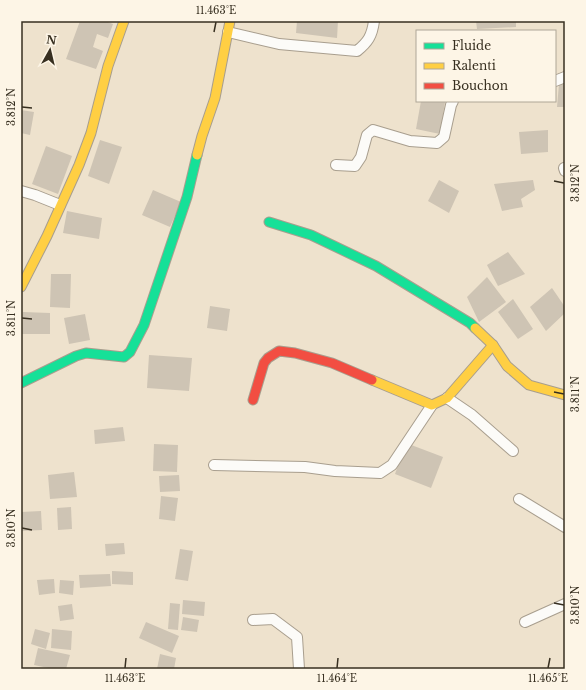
<svg xmlns="http://www.w3.org/2000/svg" width="586" height="690" viewBox="0 0 586 690" font-family="'Libre Baskerville',serif">
	<style>
		.building { fill: #cec4b4 }
		.lines { fill: none; stroke-linecap: round; stroke-linejoin: round }
		.street-casing { stroke: #a89e8e; stroke-width: 12 }
		.fast-casing { stroke: #a89e8e; stroke-width: 11 }
		.slow-casing { stroke: #a89e8e; stroke-width: 11 }
		.jam-casing { stroke: #a89e8e; stroke-width: 11 }
		.street { stroke: #fcfbf8; stroke-width: 10 }
		.fast { stroke: #16e098; stroke-width: 9 }
		.slow { stroke: #ffcf43; stroke-width: 9 }
		.jam { stroke: #f24e42; stroke-width: 9 }
		.ticks { fill: none; stroke: #372f20; stroke-width: 1.5 }
		.neatline { fill: none; stroke: #372f20; stroke-width: 1.5 }
		.ticks-label { font-size: 10px; text-anchor: middle; fill: #372f20 }
	</style>
	<rect width="100%" height="100%" fill="#eee2cd"/>
	<g class="building">
		<polygon points="80,21 105,21 113,24 108,38 97,34 93,47 103,51 96,69 66,59"/>
		<polygon points="297,21 338,21 337,38 296,33"/>
		<polygon points="476,21 516,21 516,27 477,29"/>
		<polygon points="559,84 565,84 565,107 557,107"/>
		<polygon points="421,101 445,102 440,134 416,129"/>
		<polygon points="21,110 34,112 30,135 21,133"/>
		<polygon points="548,130 548,152 521,154 519,132"/>
		<polygon points="100,140 122,147 109,184 88,176"/>
		<polygon points="46,146 72,156 58,194 32,184"/>
		<polygon points="439,180 459,191 449,213 428,201"/>
		<polygon points="533,180 535,190 521,199 523,207 502,211 494,184"/>
		<polygon points="153,190 181,202 170,227 142,215"/>
		<polygon points="67,211 102,218 99,239 63,233"/>
		<polygon points="508,252 525,274 498,286 487,265"/>
		<polygon points="51,274 71,274 70,308 50,307"/>
		<polygon points="487,277 506,302 479,322 467,297"/>
		<polygon points="552,288 565,307 565,313 546,331 530,307"/>
		<polygon points="513,299 533,329 518,339 498,312"/>
		<polygon points="210,306 230,309 227,331 207,328"/>
		<polygon points="23,312 50,313 50,334 22,334"/>
		<polygon points="85,314 90,340 69,344 64,318"/>
		<polygon points="149,355 192,358 189,391 147,388"/>
		<polygon points="123,427 125,441 95,444 94,430"/>
		<polygon points="406,443 443,457 431,488 395,474"/>
		<polygon points="154,444 178,445 177,472 153,471"/>
		<polygon points="74,472 77,497 50,499 48,475"/>
		<polygon points="179,475 180,491 160,492 159,476"/>
		<polygon points="161,496 178,498 175,521 159,519"/>
		<polygon points="71,507 72,529 58,530 57,508"/>
		<polygon points="41,511 42,530 21,531 21,512"/>
		<polygon points="124,543 125,554 106,556 105,544"/>
		<polygon points="180,549 193,551 188,581 175,579"/>
		<polygon points="112,571 133,572 133,585 112,584"/>
		<polygon points="110,574 111,586 80,588 79,575"/>
		<polygon points="54,579 55,593 39,595 37,580"/>
		<polygon points="60,580 74,581 73,595 59,593"/>
		<polygon points="183,600 205,602 204,616 182,614"/>
		<polygon points="170,603 180,604 178,630 168,629"/>
		<polygon points="72,604 74,619 60,621 58,606"/>
		<polygon points="183,617 199,620 197,632 181,630"/>
		<polygon points="146,622 179,636 172,653 139,638"/>
		<polygon points="35,629 50,633 46,649 31,644"/>
		<polygon points="52,629 72,631 71,650 51,648"/>
		<polygon points="38,648 70,655 66,669 53,669 34,665"/>
		<polygon points="160,654 176,658 174,669 157,669"/>
	</g>
	<g class="lines">
		<defs>
			<g id="street">
				<path d="M228,32L279,44L357,51C368,42 372,36 374,21"/>
				<polyline points="555,81 565,77"/>
				<polyline points="336,165 355,166 361,157 367,135 373,130 410,141 437,143 444,137 451,105 453,101"/>
				<polyline points="564,168 565,171"/>
				<polyline points="21,191 35,195 60,205"/>
				<polyline points="447,398 472,415 513,451"/>
				<polyline points="214,465 305,467 335,471 380,473 392,465 432,405"/>
				<polyline points="519,499 565,527"/>
				<polyline points="253,620 273,619 297,637 299,669"/>
				<polyline points="525,622 565,604"/>
			</g>
			<g id="fast">
				<polyline points="269,222 311,235 376,266 470,323 475,328"/>
				<polyline points="21,383 76,356 86,353 124,357 130,352 144,325 187,197 197,155"/>
			</g>
			<g id="slow">
				<polyline points="197,155 202,136 215,98 230,21"/>
				<polyline points="21,287 47,236 79,165 91,133 108,66 124,21"/>
				<polyline points="475,328 493,345 507,366 529,385 565,395"/>
				<polyline points="372,380 432,405 447,398 493,345"/>
			</g>
			<polyline id="jam" points="253,400 264,363 268,358 279,351 295,353 332,363 372,380"/>
		</defs>
		<use href="#street" class="street-casing"/>
		<use href="#fast" class="fast-casing"/>
		<use href="#slow" class="slow-casing"/>
		<use href="#jam" class="jam-casing"/>
		<use href="#street" class="street"/>
		<use href="#fast" class="fast"/>
		<use href="#slow" class="slow"/>
		<use href="#jam" class="jam"/>
	</g>
	<path class="ticks" d="M214,32L216,22M22,107L32,108M554,181L564,183M22,318L32,319M554,392L564,394M22,528L32,530M554,603L564,605M125,668L126,658M337,668L338,658M548,668L550,658"/>
	<rect width="586" height="690" fill="none" stroke="#fdf5e6" stroke-width="44"/>
	<rect x="416" y="30" width="140" height="72" fill="#fdf5e6" stroke="#aea697"/>
	<rect x="424" y="43" width="20" height="6" fill="#16e098" stroke="#aea697"/>
	<text x="452" y="50" font-size="12" fill="#372f20">Fluide</text>
	<rect x="424" y="63" width="20" height="6" fill="#ffcf43" stroke="#aea697"/>
	<text x="452" y="70" font-size="12" fill="#372f20">Ralenti</text>
	<rect x="424" y="83" width="20" height="6" fill="#f24e42" stroke="#aea697"/>
	<text x="452" y="90" font-size="12" fill="#372f20">Bouchon</text>
	<g transform="translate(50 50) rotate(8)" stroke="#fdf5e6" stroke-width="3" paint-order="stroke">
	<path d="M0-3L7 15L0 10L-7 15Z" fill="#372f20"/>
	<text y="-6" font-size="11" font-weight="bold" text-anchor="middle" fill="#372f20">N</text>
	</g>
	<rect x="22" y="22" width="542" height="646" class="neatline"/>
	<g class="ticks-label">
		<text x="216" y="14">11.463°E</text>
		<text transform="translate(11 107) rotate(-90)" y="4">3.812°N</text>
		<text transform="translate(575 183) rotate(-90)" y="4">3.812°N</text>
		<text transform="translate(11 318) rotate(-90)" y="4">3.811°N</text>
		<text transform="translate(575 394) rotate(-90)" y="4">3.811°N</text>
		<text transform="translate(11 528) rotate(-90)" y="4">3.810°N</text>
		<text transform="translate(575 605) rotate(-90)" y="4">3.810°N</text>
		<text x="125" y="682">11.463°E</text>
		<text x="337" y="682">11.464°E</text>
		<text x="548" y="682">11.465°E</text>
	</g>
</svg>
